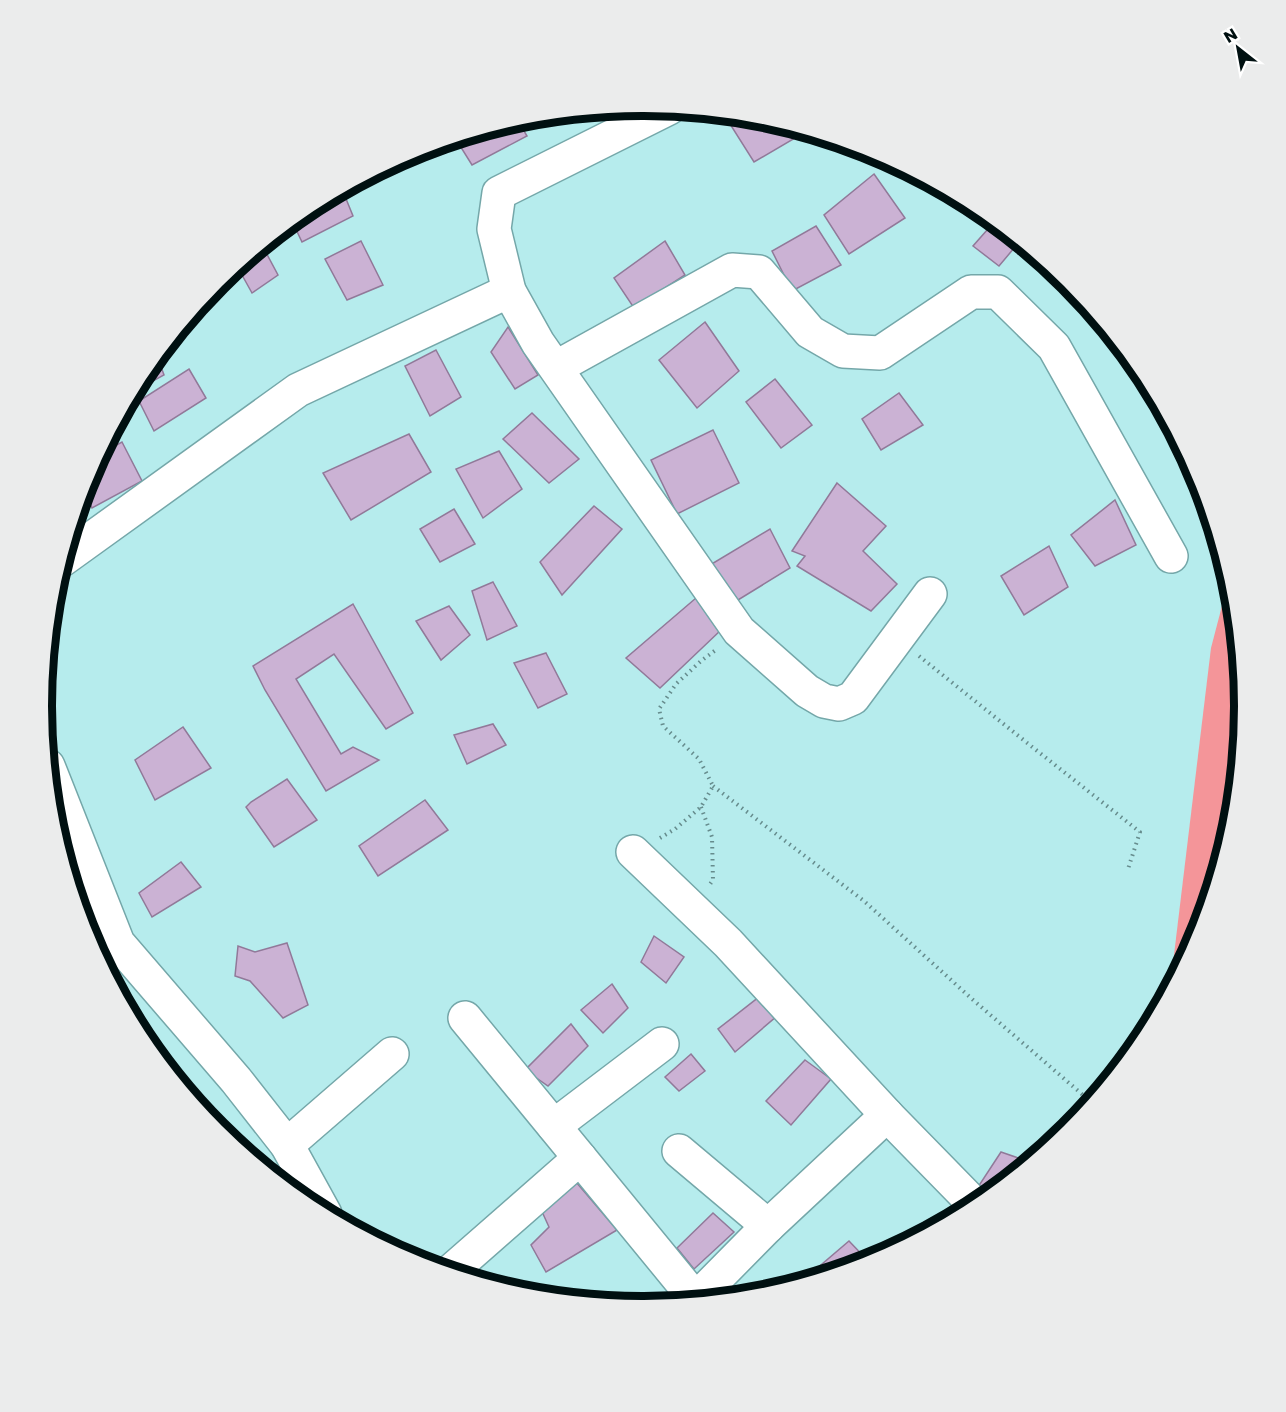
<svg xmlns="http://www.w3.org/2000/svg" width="1286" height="1412" viewBox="0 0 1286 1412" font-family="Poppins,sans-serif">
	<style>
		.water { fill: #f49599 }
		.building { fill: #cbb2d4; stroke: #917999; stroke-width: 1.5 }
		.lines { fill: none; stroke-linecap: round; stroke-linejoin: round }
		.minor-casing { stroke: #74a7a9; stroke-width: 36 }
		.path { stroke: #668c8d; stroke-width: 4; stroke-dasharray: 1.5 4.5; stroke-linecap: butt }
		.minor { stroke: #fff; stroke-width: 33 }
		.rim { fill: none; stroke: #001011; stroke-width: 8 }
	</style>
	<rect width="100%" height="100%" fill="#b6eced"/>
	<polygon class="water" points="1229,579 1233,589 1244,706 1232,824 1198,936 1170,988 1211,648"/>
	<g class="building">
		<polygon points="745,115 761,117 807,131 754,162 730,124"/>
		<polygon points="517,119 527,136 472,165 457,141 469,134"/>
		<polygon points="874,174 905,218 849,254 824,215"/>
		<polygon points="342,189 353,216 302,242 292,221 309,206"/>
		<polygon points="995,221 1020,241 999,266 973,246"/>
		<polygon points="816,226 841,265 792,291 772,251"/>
		<polygon points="361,241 383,285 347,300 325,259"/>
		<polygon points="665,241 685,275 634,308 614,278"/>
		<polygon points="262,245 278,275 252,293 237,266"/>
		<polygon points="705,322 739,371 697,408 659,360"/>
		<polygon points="508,327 538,375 515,389 491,352"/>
		<polygon points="436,350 461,397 430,416 405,366"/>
		<polygon points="157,356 164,375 133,392 143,372"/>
		<polygon points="189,369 206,398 154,431 139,401"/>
		<polygon points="775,379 812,425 781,448 746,402"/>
		<polygon points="899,393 923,425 881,450 862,419"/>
		<polygon points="532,413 579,459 549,483 503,439"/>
		<polygon points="713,430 739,483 677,514 651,460"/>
		<polygon points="409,434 431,472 351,520 323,473"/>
		<polygon points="122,442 142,481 92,508 84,489 88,476 100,454"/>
		<polygon points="499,451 522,489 483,518 456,469"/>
		<polygon points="837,483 886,526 863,551 897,584 871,611 797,566 805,556 792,551"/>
		<polygon points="1115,500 1136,545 1095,566 1071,535"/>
		<polygon points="594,506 622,529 562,595 540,562"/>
		<polygon points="454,509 475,544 440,562 420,529"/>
		<polygon points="770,529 790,568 738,600 710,565"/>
		<polygon points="1049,546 1068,587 1024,615 1001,576"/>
		<polygon points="493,582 517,626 487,640 472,591"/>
		<polygon points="696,598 721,630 660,688 626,658"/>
		<polygon points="353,604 413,713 386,729 334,654 296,679 341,754 353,747 379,760 326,791 265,690 253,666"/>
		<polygon points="449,606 470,635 441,660 416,621"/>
		<polygon points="546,653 567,694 538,708 514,663"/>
		<polygon points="493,724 506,745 467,764 454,735"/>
		<polygon points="183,727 211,768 155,800 135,760"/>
		<polygon points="287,779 317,820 274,847 246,807 251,802"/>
		<polygon points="425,800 448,830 378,876 359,846"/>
		<polygon points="181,862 201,887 152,917 139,893"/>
		<polygon points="654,936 684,957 666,983 641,962"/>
		<polygon points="287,943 308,1005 283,1018 250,981 235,976 238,946 255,952"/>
		<polygon points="612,984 628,1008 603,1033 581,1010"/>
		<polygon points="764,993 777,1016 735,1052 718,1029"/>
		<polygon points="571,1024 588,1046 548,1086 525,1070"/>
		<polygon points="691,1054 705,1071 679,1091 665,1077"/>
		<polygon points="805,1060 831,1079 791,1125 766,1101"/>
		<polygon points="1001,1152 1030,1162 990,1195 978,1187"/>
		<polygon points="576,1182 617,1230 546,1272 531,1245 549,1227 539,1205"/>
		<polygon points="713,1213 734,1232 694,1269 677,1248"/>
		<polygon points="849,1241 869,1262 810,1280 808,1276"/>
		<polygon points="752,1289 757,1296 744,1297"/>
		<polygon points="672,1291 681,1303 647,1307"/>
	</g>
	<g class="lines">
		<defs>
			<g id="minor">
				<polyline points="669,108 499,193 494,229 509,291 538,343 739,631 807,691 824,701 839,704 853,698 930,594"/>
				<polyline points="557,367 732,270 759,272 810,332 843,351 880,353 971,292 998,292 1054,347 1171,556"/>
				<polyline points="62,560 298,390 509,291"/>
				<polyline points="48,766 118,943 236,1080 287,1145 325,1214"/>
				<polyline points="633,852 728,943 887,1115 976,1206"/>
				<polyline points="465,1018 580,1158"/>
				<polyline points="554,1126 662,1044"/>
				<polyline points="287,1145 392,1054"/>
				<polyline points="679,1151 768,1226"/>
				<polyline points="450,1272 580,1158 698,1302"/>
				<polyline points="696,1299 768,1226 887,1115"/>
			</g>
		</defs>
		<use href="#minor" class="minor-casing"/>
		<g class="path">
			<polyline points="919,656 1031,746 1140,832 1128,869"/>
			<polyline points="713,786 864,901 972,999 1091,1102"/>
			<polyline points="701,807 712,837 713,880 708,887"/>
			<polyline points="660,838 675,829 701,807 713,786 699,759 663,726 659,709 676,684 701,661 717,649"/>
		</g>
		<use href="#minor" class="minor"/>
	</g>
	<path d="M0 0H1286V1412H0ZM642 116H644A590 590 0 0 1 1234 706V706A590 590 0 0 1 644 1296H642A590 590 0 0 1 52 706V706A590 590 0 0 1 642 116Z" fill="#ebecec" fill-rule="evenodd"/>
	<path class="rim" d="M642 116H644A590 590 0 0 1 1234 706V706A590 590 0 0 1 644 1296H642A590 590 0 0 1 52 706V706A590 590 0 0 1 642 116Z"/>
	<g transform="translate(1238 48) rotate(329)" stroke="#ffffff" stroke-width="4.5" paint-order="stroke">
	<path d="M0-4.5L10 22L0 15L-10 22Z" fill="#001011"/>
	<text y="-9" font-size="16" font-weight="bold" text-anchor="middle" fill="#001011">N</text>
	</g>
</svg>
